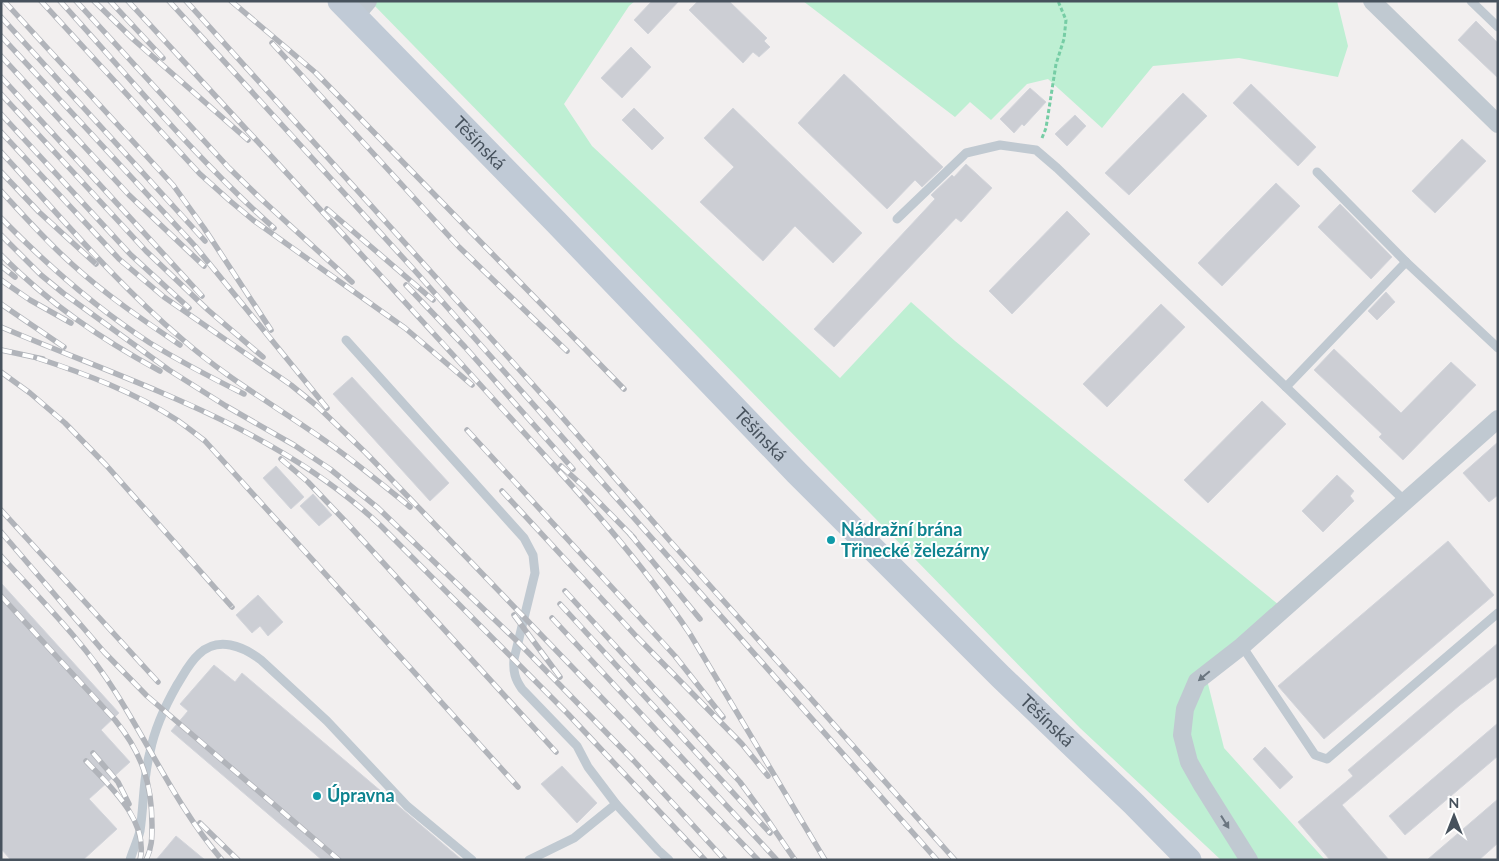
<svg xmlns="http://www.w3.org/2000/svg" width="1499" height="861" viewBox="0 0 1499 861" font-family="Lato,sans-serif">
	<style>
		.green { fill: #beefd3 }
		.building { fill: #ccced4; stroke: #d3d5db }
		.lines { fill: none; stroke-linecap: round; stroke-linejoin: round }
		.path { stroke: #76cda5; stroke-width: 3; stroke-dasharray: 4 2.5; stroke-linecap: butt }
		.lane { stroke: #c0c9d1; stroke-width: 9 }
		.street { stroke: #c0c9d1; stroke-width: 18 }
		.secondary { stroke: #c0cad6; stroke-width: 25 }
		.rail-casing { stroke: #b1b4ba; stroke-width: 5.5 }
		.rail { stroke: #fff; stroke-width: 4; stroke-dasharray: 11; stroke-linecap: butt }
		.oneway { fill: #6b7680 }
		.culture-dot { fill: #0f9aa8; stroke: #fff; stroke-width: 2 }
		.labels { text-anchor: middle; stroke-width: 4; stroke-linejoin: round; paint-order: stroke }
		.street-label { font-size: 18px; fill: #47525d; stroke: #fff }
		.culture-label { font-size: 18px; font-weight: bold; fill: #0d838f; stroke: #fff; text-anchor: start }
	</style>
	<rect width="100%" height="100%" fill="#f2efef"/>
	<g class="green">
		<polygon points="370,1 635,1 629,6 564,104 592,146 840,378 911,302 955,341 1279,605 1204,668 1224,748 1325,860 1221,860 1080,728"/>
		<polygon points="803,1 1337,1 1348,46 1338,77 1239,58 1153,66 1102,128 1048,79 1027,84 991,120 970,102 955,117"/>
	</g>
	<g class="building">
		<polygon points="652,1 679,1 648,34 634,20"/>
		<polygon points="698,1 729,1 767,38 764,41 770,47 759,57 753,52 743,63 689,10"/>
		<polygon points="1476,21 1498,43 1498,78 1458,40"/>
		<polygon points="631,47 651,67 622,98 601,78"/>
		<polygon points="844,74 943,167 922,187 915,180 887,209 798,123"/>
		<polygon points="1251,84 1316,147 1298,166 1233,103"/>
		<polygon points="1030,88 1046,102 1024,126 1022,124 1014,133 1000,119"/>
		<polygon points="1183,93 1207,116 1129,195 1105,173"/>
		<polygon points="634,108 664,138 652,150 622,120"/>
		<polygon points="733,108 862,233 833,263 795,226 763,261 700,202 734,167 704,138"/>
		<polygon points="1075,115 1086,126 1067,146 1055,134"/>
		<polygon points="1462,139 1486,161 1435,213 1412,191"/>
		<polygon points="966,164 992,188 961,222 956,218 834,347 814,329 935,199 931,195 952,175 954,177"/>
		<polygon points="1276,183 1300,206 1222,286 1198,263"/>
		<polygon points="1340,204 1392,257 1371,279 1318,227"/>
		<polygon points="1067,211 1090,234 1012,314 989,291"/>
		<polygon points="1386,292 1395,302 1377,320 1368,311"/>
		<polygon points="1161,304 1185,327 1107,407 1083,384"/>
		<polygon points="1334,349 1401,413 1451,362 1476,385 1403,460 1379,437 1382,434 1314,370"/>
		<polygon points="352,377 449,483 430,501 333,394"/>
		<polygon points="1262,401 1286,424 1208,503 1184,480"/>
		<polygon points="1498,442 1498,495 1489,502 1463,473"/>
		<polygon points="276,466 304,497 291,509 263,478"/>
		<polygon points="1337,475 1354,491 1350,496 1354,501 1323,532 1302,511"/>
		<polygon points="313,494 332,515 319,526 300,506"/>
		<polygon points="1448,541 1494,595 1324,739 1278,686"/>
		<polygon points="1,583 119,713 101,730 130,762 89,799 117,829 83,860 11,860 1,849"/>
		<polygon points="258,595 283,622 268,636 260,626 252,633 236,615"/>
		<polygon points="1498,643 1498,676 1460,705 1342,805 1389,860 1330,860 1298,822 1353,776 1348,770"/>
		<polygon points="214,665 235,682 242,673 462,860 322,860 171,731 188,711 180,704"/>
		<polygon points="1498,723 1498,756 1405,835 1389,816"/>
		<polygon points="1265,747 1293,777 1280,789 1253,759"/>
		<polygon points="562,766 597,803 577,823 541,784"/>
		<polygon points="1498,799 1498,843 1479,860 1427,860"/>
		<polygon points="176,836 205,860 156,860"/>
	</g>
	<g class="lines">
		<polyline class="path" points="1042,138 1046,128 1056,64 1064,39 1066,20 1058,1"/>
		<g class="lane">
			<polyline points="1471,1 1498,27"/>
			<polyline points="1317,172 1406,262 1498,348"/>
			<polyline points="897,219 966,153 1000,145 1036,150 1057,168 1406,502"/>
			<path d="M346,340L524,538L533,555L535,573L514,659C513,672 515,679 522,689L577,746L588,767L616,804L658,850L669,860"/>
			<polyline points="1286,387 1406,262"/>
			<polyline points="1242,646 1315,755 1327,759 1498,613"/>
			<path d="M130,860C133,850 138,840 140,831C144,804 143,778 150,752C155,727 165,706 177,685C184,674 189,663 199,654C218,636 243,646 261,660L327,721L407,806L472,860"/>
			<polyline points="529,860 574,838 616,804"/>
		</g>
		<g class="street">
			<polyline points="1372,1 1498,124"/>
			<polyline points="355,16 368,1"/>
			<polyline points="1249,860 1202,785 1189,762 1182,735 1185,709 1197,681 1242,646 1498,419"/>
		</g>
		<path class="secondary" id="s1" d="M340,1L556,222L797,473L1001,677L1134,804L1189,860"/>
		<defs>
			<g id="rail">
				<polyline points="4,1 173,185 204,228 271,330"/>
				<polyline points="41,1 200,174 229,200 253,220 405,328 472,385"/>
				<path d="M60,1C130,78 196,159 274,228"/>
				<polyline points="76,1 229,168 260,198 352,282"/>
				<polyline points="94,1 134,40 248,140"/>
				<polyline points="110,1 163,58"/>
				<path d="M128,1C244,127 361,253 476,380C550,462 628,542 690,634L825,860"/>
				<polyline points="169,1 416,272 937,860"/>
				<polyline points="186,1 555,409 670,541 955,860"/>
				<polyline points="231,1 316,73 624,389"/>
				<polyline points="1,17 205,241"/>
				<polyline points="1,36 195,246 327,408"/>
				<polyline points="272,43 459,247 567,351"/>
				<polyline points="1,56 129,195 204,266"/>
				<polyline points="1,77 202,296"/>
				<polyline points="1,94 146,251 208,310 263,357"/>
				<polyline points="1,114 131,255 189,308"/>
				<polyline points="1,132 119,259 164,297 291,385 317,406 366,453 758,860"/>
				<path d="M1,152C60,216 116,283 182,339C223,375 267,401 311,431C346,454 378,481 410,507"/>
				<polyline points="1,172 39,212 96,264"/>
				<path d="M1,191C24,216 47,242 73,265C106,295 143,320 180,345"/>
				<polyline points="327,209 433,300"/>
				<path d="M1,218C46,264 96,308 150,343C181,362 212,378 244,394"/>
				<polyline points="1,235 41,275 63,293 169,370 226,406 294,445 330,469 378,508 518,642 634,761 725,860"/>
				<path d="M1,255C50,304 99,338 160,371"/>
				<polyline points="1,266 15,277"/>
				<polyline points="1,280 30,300 71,323"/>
				<polyline points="406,285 465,347 573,469"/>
				<polyline points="1,304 64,347"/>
				<path d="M1,327C133,383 275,426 381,526L568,714L705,860"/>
				<polyline points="1,350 43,359"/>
				<path d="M37,358C86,374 134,392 177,420C187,427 196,434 205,441L518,787"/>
				<polyline points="1,372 30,393 65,423 106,465 232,607"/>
				<polyline points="467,430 675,656 723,717"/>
				<polyline points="281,459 308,482 346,522 556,752"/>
				<polyline points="561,466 582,485 634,538"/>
				<polyline points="502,491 636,636 742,744 768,776"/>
				<polyline points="1,510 158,682"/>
				<polyline points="1,532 104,652 147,696 339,860"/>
				<polyline points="630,534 700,619"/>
				<path d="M1,556C41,600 85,643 116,693C151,748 179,810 222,860"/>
				<polyline points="565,591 740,782 765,816 795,860"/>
				<path d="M1,596L115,720C142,753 152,784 152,825C152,838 152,848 146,860"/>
				<polyline points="560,604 770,833"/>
				<polyline points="514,615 560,677"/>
				<polyline points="552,618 777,860"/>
				<polyline points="93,753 118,782 129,804"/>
				<path d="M86,761C110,786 149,821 140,860"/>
				<polyline points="200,823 238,860"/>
			</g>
		</defs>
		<use href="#rail" class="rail-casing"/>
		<use href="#rail" class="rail"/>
	</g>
	<defs><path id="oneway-solid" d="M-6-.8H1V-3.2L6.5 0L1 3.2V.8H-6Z" transform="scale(1.25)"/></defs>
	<g class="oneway">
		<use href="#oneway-solid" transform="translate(1204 676) rotate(140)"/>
		<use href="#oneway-solid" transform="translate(1225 822) rotate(58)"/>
	</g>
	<g class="culture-dot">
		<circle cx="831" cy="540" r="5"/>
		<circle cx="317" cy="796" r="5"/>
	</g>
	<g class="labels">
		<g class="street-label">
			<text dy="6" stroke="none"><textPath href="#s1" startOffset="199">Těšínská</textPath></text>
			<text dy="6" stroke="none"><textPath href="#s1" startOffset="604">Těšínská</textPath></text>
			<text dy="6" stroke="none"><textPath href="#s1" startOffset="1009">Těšínská</textPath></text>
		</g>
		<g class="culture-label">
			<text x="841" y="536">Nádražní brána<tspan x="841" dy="21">Třinecké železárny</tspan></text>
			<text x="327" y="802">Úpravna</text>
		</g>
	</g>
	<rect width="1499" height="861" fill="none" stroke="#47525d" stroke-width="5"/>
	<g transform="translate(1454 816)" stroke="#ffffff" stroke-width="4" paint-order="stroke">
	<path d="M0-4L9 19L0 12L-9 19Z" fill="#47525d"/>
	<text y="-8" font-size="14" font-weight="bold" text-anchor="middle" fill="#47525d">N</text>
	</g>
</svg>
